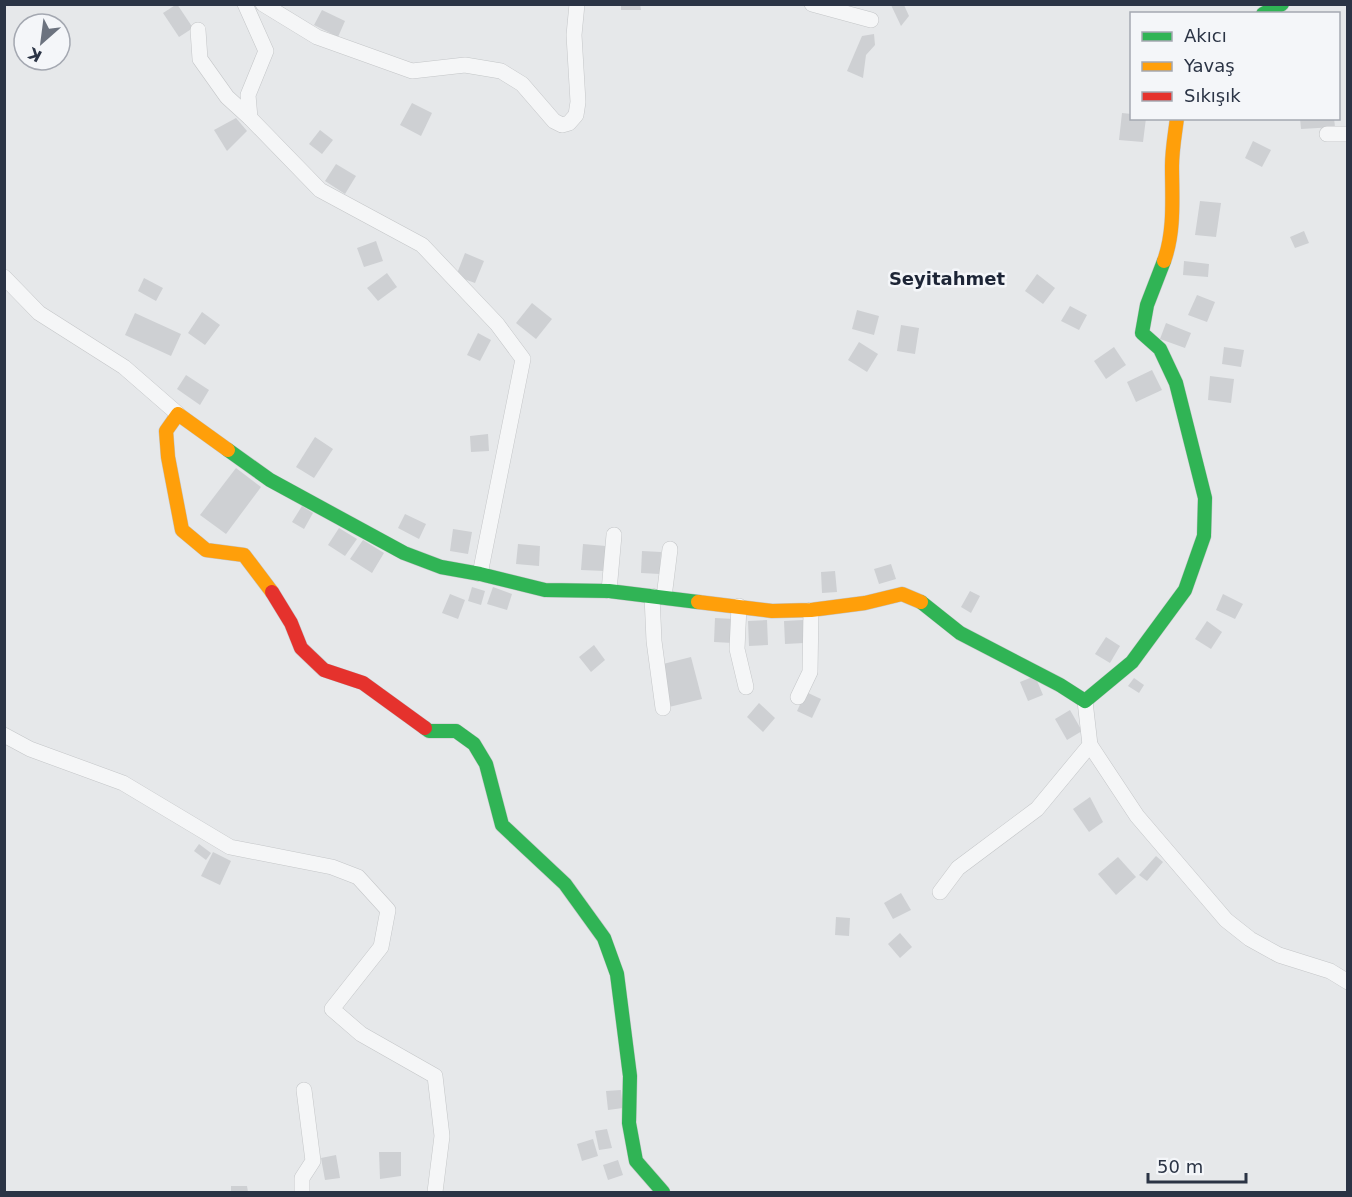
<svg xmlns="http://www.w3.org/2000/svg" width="1352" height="1197" viewBox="0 0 1352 1197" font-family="'DejaVu Sans',sans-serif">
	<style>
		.building { fill: #ced0d3 }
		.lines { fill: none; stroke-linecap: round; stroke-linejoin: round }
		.street-casing { stroke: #c4c6c8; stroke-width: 16 }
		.fast-casing { stroke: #c4c6c8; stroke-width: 15 }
		.slow-casing { stroke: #c4c6c8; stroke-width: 15 }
		.jam-casing { stroke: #c4c6c8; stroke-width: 15 }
		.street { stroke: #f5f6f7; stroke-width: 15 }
		.fast { stroke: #30b455; stroke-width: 14 }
		.slow { stroke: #ff9f0a; stroke-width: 14 }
		.jam { stroke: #e5322d; stroke-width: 14 }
		.labels { text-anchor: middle; stroke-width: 5; stroke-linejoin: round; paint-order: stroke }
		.quarter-label { font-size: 18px; font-weight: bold; fill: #1d2536; stroke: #f4f6f9 }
	</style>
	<rect width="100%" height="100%" fill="#e6e8ea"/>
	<g class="building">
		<polygon points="177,4 193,28 179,37 163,13"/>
		<polygon points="621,4 640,4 641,10 621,10"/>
		<polygon points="891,5 904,5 909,16 901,26"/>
		<polygon points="322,10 345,21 338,37 314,25"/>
		<polygon points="874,34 875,45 866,55 863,78 847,71 862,36"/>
		<polygon points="412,103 432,113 421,136 400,125"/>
		<polygon points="1122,113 1132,114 1132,118 1146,118 1143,142 1119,140"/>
		<polygon points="236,118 247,131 227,151 214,130"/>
		<polygon points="1300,118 1334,118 1335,127 1301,129"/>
		<polygon points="320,130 333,140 322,154 309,144"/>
		<polygon points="1253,141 1271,150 1262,167 1245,158"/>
		<polygon points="336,164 356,176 345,194 325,181"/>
		<polygon points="1200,201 1221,203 1216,237 1195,235"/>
		<polygon points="1304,231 1309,243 1295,248 1290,237"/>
		<polygon points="376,241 383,261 364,267 357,248"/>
		<polygon points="465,253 484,261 475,283 456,276"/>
		<polygon points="1184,261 1209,264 1208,277 1183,275"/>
		<polygon points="387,273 397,287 378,301 367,288"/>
		<polygon points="1037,274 1055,288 1043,304 1025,291"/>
		<polygon points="144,278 163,288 156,301 138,291"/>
		<polygon points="1197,295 1215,302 1207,322 1188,315"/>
		<polygon points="532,303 552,319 536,339 516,323"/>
		<polygon points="1070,306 1087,315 1079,330 1061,321"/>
		<polygon points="857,310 879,316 874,335 852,329"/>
		<polygon points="202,312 220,325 205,345 188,333"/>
		<polygon points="135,313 181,334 171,356 125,335"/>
		<polygon points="1166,323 1191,333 1185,348 1160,339"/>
		<polygon points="901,325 919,328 915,354 897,351"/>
		<polygon points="478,333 491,340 480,361 467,355"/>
		<polygon points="859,342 878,354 867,372 848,360"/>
		<polygon points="1114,347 1126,365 1106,379 1094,361"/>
		<polygon points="1224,347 1244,350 1241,367 1222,364"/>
		<polygon points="1152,370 1162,390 1136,402 1127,382"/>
		<polygon points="186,375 209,390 200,405 177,389"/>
		<polygon points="1210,376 1234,379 1231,403 1208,400"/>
		<polygon points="488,434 489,451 471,452 470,436"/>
		<polygon points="315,437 333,449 314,478 296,467"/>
		<polygon points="236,468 261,487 226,534 200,515"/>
		<polygon points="302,506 313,513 304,529 292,522"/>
		<polygon points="405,514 426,524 419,539 398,528"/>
		<polygon points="339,528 357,539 345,556 328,545"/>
		<polygon points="453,529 472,532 468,554 450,551"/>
		<polygon points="363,540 384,553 372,573 350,559"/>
		<polygon points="518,544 540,546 539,566 516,564"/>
		<polygon points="583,544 606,546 604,571 581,570"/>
		<polygon points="642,551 661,552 660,574 641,573"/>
		<polygon points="891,564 896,579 879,584 874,569"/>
		<polygon points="835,571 837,592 822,593 821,572"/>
		<polygon points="472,587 485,591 481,605 468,601"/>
		<polygon points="493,587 512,594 507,610 487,604"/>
		<polygon points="970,591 980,596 971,613 961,607"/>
		<polygon points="450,594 465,600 458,619 442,613"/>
		<polygon points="1223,594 1243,604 1235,619 1216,610"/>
		<polygon points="715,618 734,619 733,643 714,642"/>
		<polygon points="767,620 768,645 749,646 748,621"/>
		<polygon points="803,620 804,643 785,644 784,621"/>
		<polygon points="1207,621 1222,632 1211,649 1195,639"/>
		<polygon points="1106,637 1120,646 1110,663 1095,654"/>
		<polygon points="594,645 605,660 591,672 579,657"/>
		<polygon points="691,657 702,699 669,707 659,665"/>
		<polygon points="1035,676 1043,695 1028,701 1020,682"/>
		<polygon points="1134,678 1144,685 1139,693 1128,686"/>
		<polygon points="806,692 821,699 812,718 797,711"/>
		<polygon points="759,703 775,718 763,732 747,717"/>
		<polygon points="1070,710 1082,731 1067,740 1055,719"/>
		<polygon points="1090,797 1103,822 1089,832 1073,809"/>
		<polygon points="199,844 211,853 206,860 194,851"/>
		<polygon points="213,852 231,861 220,885 201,876"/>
		<polygon points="1156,856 1163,862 1147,881 1139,875"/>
		<polygon points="1118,857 1136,877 1116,895 1098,874"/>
		<polygon points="901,893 911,910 893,919 884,903"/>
		<polygon points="836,917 850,918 849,936 835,935"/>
		<polygon points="900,933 912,947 900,958 888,944"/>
		<polygon points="621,1090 623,1108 608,1110 606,1091"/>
		<polygon points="607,1129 612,1148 599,1150 595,1131"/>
		<polygon points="593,1139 598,1156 582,1161 577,1144"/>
		<polygon points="379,1152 401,1152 401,1176 380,1179"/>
		<polygon points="336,1155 340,1178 325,1180 321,1158"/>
		<polygon points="618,1160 623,1175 608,1180 603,1165"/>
		<polygon points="231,1186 247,1186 248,1192 231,1192"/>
	</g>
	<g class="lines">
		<defs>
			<g id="street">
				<polyline points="245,4 266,51 248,95 250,118 320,190 422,245 497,324 523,359 480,574"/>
				<polyline points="263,4 317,37 412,71 465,65 501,71 522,84 554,121 562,125 569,123 576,115 578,102 574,35 577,4"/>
				<polyline points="812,4 871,20"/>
				<polyline points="198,30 200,59 227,97 250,118"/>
				<polyline points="1327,134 1348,134"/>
				<polyline points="4,277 39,313 124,367 178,414"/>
				<polyline points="609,591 614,535"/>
				<polyline points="652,596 654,641 663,708"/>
				<polyline points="664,597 670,549"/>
				<polyline points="739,606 737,649 746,687"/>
				<polyline points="798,697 810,672 811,610"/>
				<polyline points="1085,701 1090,745 1137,816 1226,920 1250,939 1279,955 1330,971 1348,982"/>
				<polyline points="4,735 30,749 123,783 230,847 332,867 358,877 388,910 381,947 332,1009 361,1034 435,1076 442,1136 435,1192"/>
				<polyline points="940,892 958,868 1037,809 1090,745"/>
				<polyline points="302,1192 302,1178 313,1161 304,1090"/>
			</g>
			<g id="fast">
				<polyline points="1263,14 1282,4"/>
				<polyline points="228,450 270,480 404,553 441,567 480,574 545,590 609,591 698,602"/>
				<polyline points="921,602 960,633 1060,685 1085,701 1132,662 1185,590 1204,536 1205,498 1176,383 1160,349 1142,333 1147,305 1164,261"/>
				<polyline points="425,728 429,731 456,731 474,744 486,764 502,825 565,884 604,938 617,974 630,1076 629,1123 636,1161 663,1192"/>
			</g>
			<g id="slow">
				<path d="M1164,261C1175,231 1172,197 1172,166C1172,150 1175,134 1177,118"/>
				<polyline points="228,450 178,414 166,431 168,457 182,530 206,550 244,555 272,592"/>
				<polyline points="698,602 772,611 811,610 865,603 902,594 921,602"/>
			</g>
			<polyline id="jam" points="272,592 291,623 301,648 324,670 363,683 425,728"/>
		</defs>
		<use href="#street" class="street-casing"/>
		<use href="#fast" class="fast-casing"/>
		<use href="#slow" class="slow-casing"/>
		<use href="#jam" class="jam-casing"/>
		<use href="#street" class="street"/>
		<use href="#fast" class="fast"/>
		<use href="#slow" class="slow"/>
		<use href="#jam" class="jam"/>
	</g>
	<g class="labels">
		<g class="quarter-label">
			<text x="947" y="285">Seyitahmet</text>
		</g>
	</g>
	<rect width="1352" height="1197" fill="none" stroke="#2b3445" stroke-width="12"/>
	<rect x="1130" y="12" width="210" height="108" fill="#f4f6f9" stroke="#a4a8b1" stroke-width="1.5"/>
	<rect x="1142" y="32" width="30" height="9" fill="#30b455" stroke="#a4a8b1" stroke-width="1.5"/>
	<text x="1184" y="42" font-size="18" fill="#2b3445">Akıcı</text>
	<rect x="1142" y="62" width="30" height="9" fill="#ff9f0a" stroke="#a4a8b1" stroke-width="1.5"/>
	<text x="1184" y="72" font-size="18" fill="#2b3445">Yavaş</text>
	<rect x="1142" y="92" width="30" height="9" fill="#e5322d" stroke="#a4a8b1" stroke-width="1.5"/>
	<text x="1184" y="102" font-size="18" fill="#2b3445">Sıkışık</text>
	<g transform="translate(42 42) rotate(208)"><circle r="28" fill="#f4f6f9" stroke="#a4a8b1" stroke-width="1.5"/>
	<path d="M0-4.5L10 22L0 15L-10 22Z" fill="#6c737f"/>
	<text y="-9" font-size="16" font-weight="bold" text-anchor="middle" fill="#2b3445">K</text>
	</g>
	<path d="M1148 1173v9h98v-9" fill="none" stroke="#2b3445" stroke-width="3"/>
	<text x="1157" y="1173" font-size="18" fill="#2b3445" stroke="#f4f6f9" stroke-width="4.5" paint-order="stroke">50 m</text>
</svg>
